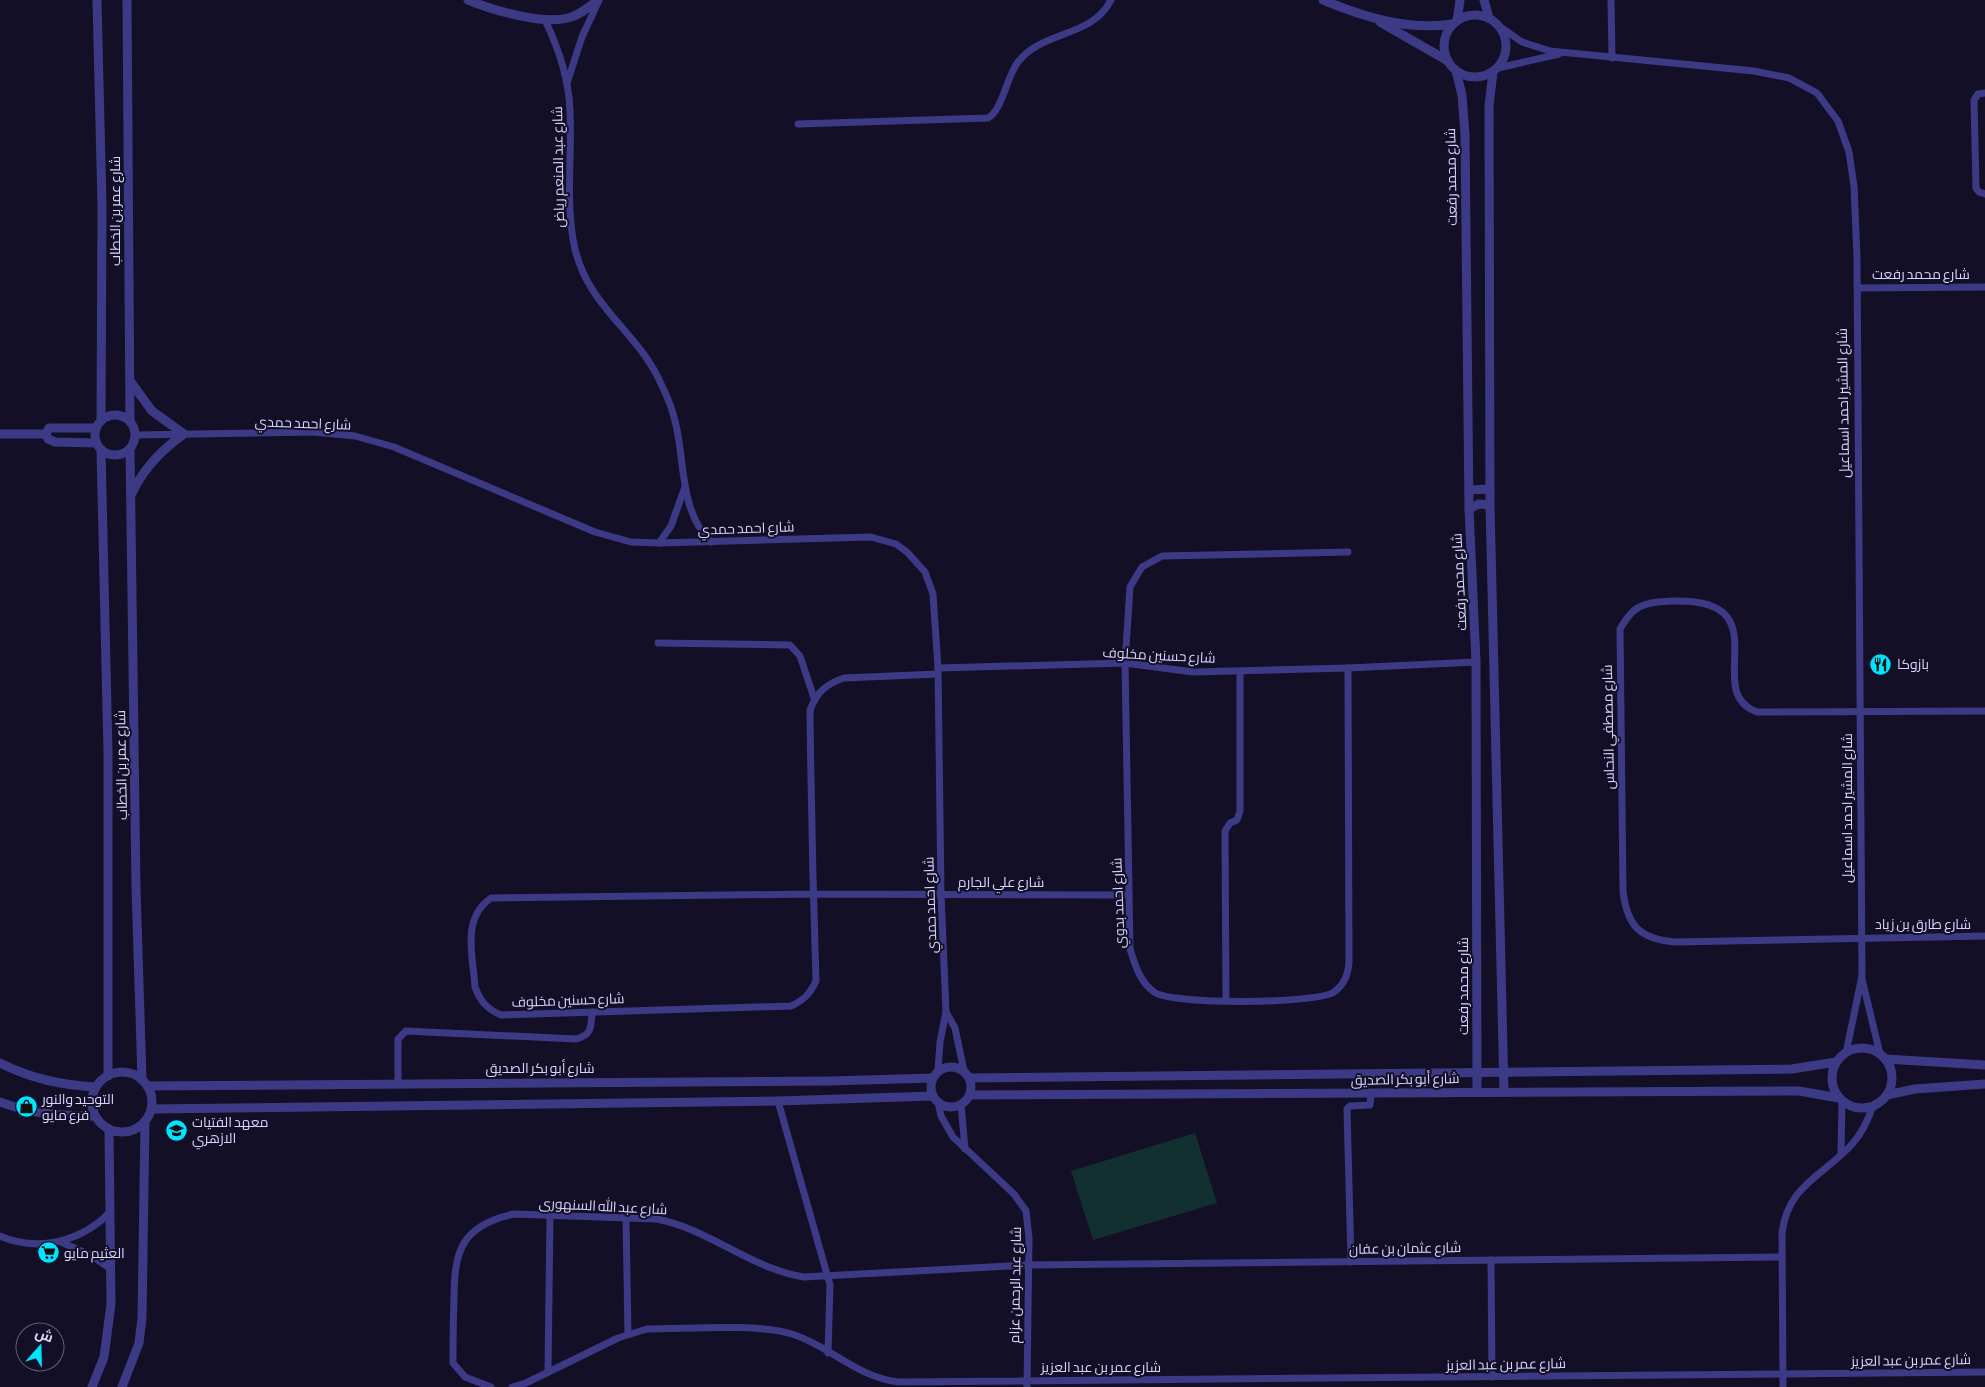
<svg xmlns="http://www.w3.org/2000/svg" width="1985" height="1387" viewBox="0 0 1985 1387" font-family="'Asap Condensed',Cairo,sans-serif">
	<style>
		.green { fill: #12302f }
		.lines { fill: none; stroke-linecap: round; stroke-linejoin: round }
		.minor { stroke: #3d3a85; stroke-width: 7 }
		.tertiary { stroke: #3d3a85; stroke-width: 9 }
		.labels { text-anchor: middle; stroke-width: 4; stroke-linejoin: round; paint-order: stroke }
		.street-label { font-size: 14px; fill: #d9d4ff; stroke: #130f26 }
		.poi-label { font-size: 14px; fill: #d9d4ff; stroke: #130f26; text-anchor: start }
	</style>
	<rect width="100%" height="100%" fill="#130f26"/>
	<polygon class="green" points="1195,1133 1217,1203 1093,1240 1071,1171"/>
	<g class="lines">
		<g class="minor">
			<polyline points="1611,0 1612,58"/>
			<path d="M545,20C558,47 569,80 570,111C572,153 566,197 573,239C584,307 638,329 662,386C668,398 673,411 676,425C685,464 680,512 711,542"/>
			<polyline points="1499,26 1522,42 1550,51 1754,71 1789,78 1817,93 1838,121 1849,152 1854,186 1857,257 1862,976 1846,1053"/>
			<polyline points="1498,68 1559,54"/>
			<polyline points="567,83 582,37 599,0"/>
			<polyline points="1985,93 1978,94 1974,100 1976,188 1979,192 1985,194"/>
			<path d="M798,124L988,118C1002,111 1007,76 1018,62C1043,30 1092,38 1111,0"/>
			<polyline points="1857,288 1985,287"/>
			<polyline points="135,435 314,432 355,436 394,447 595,532 631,542 659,543 871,537 896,544 907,552 925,572 933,594 938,668 941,894 946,1012 940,1042 938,1071"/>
			<polyline points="659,543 671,526 685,487"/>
			<polyline points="658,643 790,645 800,656 814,698"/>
			<polyline points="938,668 1125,663 1193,672 1348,668 1476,662"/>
			<path d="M1348,668L1349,962C1348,974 1345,984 1334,992C1317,1004 1171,1005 1154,992C1140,982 1135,965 1130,949L1125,663L1130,587L1142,567L1162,556L1348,552"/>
			<path d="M938,674L844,678C826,684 817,692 810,710C811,800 813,890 816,981C810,994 804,1000 791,1006L501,1015C487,1009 480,1001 475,987C473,955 461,919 491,898L813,894L1129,895"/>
			<path d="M1985,711L1757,712C1697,691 1791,590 1658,602C1637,604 1630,612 1620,629L1623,891C1627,926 1640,939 1675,942L1985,936"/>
			<polyline points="1862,979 1880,1054"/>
			<polyline points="1226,1001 1225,831 1230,823 1237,820 1240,811 1240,671"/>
			<polyline points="946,1012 955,1028 964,1071"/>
			<path d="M398,1083V1039L406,1031L576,1039C592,1035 591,1027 592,1012"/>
			<polyline points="778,1101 830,1285 828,1353"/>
			<polyline points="938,1102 941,1116 953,1137 1014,1194 1026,1211 1029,1238 1027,1387"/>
			<polyline points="961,1104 965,1149"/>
			<polyline points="1841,1154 1842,1101"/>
			<polyline points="626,1218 628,1334"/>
			<path d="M0,1236C38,1253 83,1241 111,1211"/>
			<polyline points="61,1242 92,1256 111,1269"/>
			<polyline points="1491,1260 1492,1377"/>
			<polyline points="1351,1262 1347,1109 1350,1106 1370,1105 1371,1093"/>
			<polyline points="548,1372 550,1215"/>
			<path d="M491,1387L465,1377L453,1363C453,1342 453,1322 454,1301C454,1252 460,1226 514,1214L656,1219C708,1228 751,1269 804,1277L1028,1265L1782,1257"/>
			<path d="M512,1387L526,1383L618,1338L647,1329C688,1329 755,1323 792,1334C830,1346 858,1378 899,1382L1985,1372"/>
			<path d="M1783,1387L1782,1233C1788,1184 1824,1176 1853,1143C1863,1132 1868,1120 1873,1106"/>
		</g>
		<g class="tertiary">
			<polyline points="97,0 102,206 101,421"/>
			<polyline points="127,0 130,422"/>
			<path d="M468,0C492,10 543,25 568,18C580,15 589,7 598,0"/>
			<path d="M1323,0C1364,17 1408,31 1453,24"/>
			<polyline points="1484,0 1489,18"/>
			<circle cx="1475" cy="46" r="31"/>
			<polyline points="1457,21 1460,0"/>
			<polyline points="1380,22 1448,61"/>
			<polyline points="1456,71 1462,95 1465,135 1469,509 1476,662 1477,1092"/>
			<polyline points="1493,72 1489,106 1490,505 1504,1092"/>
			<path d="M130,381L152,411L184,434C161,450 144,468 132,493"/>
			<circle cx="115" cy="435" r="20"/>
			<polyline points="0,434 46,434"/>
			<polyline points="46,434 48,439 55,442 96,443"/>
			<polyline points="46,434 49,428 96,428"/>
			<polyline points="130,449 136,887 142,1080"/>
			<polyline points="101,450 108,752 108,1076"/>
			<polyline points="1469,490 1490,489"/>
			<polyline points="1469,509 1479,504 1490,505"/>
			<circle cx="1862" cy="1078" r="30"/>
			<polyline points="1885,1059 1985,1065"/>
			<path d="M0,1063C32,1079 61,1085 96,1087"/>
			<circle cx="951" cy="1087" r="20"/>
			<circle cx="122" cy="1102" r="30"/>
			<polyline points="969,1078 1792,1069 1836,1062"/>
			<polyline points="147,1086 830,1081 933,1078"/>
			<polyline points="970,1095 1799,1091 1839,1098"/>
			<polyline points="1887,1095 1915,1089 1985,1084"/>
			<path d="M0,1102C31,1114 61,1116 95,1116"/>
			<polyline points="151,1109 778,1101 933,1096"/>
			<polyline points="92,1387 104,1357 111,1304 109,1129"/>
			<polyline points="122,1387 139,1343 142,1318 145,1121"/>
		</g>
	</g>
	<defs>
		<symbol id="restaurant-disc" viewBox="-11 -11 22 22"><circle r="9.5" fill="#00e5ff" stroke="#130f26"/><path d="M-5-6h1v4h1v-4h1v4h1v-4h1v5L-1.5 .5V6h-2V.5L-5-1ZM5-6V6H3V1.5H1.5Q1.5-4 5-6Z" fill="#111"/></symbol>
		<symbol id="shop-disc" viewBox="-11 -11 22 22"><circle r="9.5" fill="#00e5ff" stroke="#130f26"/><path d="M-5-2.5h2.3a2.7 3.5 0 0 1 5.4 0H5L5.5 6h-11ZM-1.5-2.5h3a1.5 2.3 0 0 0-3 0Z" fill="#111"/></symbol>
		<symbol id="school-disc" viewBox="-11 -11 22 22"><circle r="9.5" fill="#00e5ff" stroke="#130f26"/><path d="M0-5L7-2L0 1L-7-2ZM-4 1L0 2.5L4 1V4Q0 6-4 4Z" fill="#111"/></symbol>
		<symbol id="supermarket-disc" viewBox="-11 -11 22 22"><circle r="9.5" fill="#00e5ff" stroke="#130f26"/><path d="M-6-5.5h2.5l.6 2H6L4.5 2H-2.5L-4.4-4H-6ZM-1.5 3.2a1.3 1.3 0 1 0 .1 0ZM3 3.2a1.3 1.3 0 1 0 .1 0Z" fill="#111"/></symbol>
	</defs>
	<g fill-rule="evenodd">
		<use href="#restaurant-disc" x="1868" y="652" width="25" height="25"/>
		<use href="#shop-disc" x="14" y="1094" width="25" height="25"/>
		<use href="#school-disc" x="164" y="1118" width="25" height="25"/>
		<use href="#supermarket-disc" x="36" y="1240" width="25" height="25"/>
	</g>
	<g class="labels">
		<g class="street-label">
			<text transform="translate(558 167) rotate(-91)" y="5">شارع عبد المنعم رياض</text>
			<text transform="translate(1451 177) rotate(-91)" y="5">شارع محمد رفعت</text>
			<text transform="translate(115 211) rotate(-90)" y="5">شارع عمر بن الخطاب</text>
			<text x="1921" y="279">شارع محمد رفعت</text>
			<text transform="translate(1843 403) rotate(-91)" y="5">شارع المشير احمد اسماعيل</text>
			<text transform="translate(303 423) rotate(2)" y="5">شارع احمد حمدي</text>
			<text transform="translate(746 528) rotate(-2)" y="5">شارع احمد حمدي</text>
			<text transform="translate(1459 582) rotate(-93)" y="5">شارع محمد رفعت</text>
			<text transform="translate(1159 655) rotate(3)" y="5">شارع حسنين مخلوف</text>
			<text transform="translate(1608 727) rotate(-91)" y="5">شارع مصطفي النحاس</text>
			<text transform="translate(121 765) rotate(-91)" y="5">شارع عمر بن الخطاب</text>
			<text transform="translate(1847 808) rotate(-90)" y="5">شارع المشير احمد اسماعيل</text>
			<text x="1001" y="887">شارع علي الجارم</text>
			<text transform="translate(1118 903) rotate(-92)" y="5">شارع احمد بدوي</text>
			<text transform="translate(930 905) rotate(-92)" y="5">شارع احمد حمدي</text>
			<text x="1923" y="929">شارع طارق بن زياد</text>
			<text transform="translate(1463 986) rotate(-90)" y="5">شارع محمد رفعت</text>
			<text transform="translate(568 1000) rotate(-2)" y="5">شارع حسنين مخلوف</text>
			<text x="540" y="1073">شارع أبو بكر الصديق</text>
			<text transform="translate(1405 1079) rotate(-1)" y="5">شارع أبو بكر الصديق</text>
			<text transform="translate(603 1206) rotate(3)" y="5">شارع عبد الله السنهورى</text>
			<text transform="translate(1405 1248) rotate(-1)" y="5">شارع عثمان بن عفان</text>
			<text transform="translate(1015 1285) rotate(-89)" y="5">شارع عبد الرحمن عزام</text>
			<text transform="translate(1911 1360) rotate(-1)" y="5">شارع عمر بن عبد العزيز</text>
			<text transform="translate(1506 1364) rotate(-1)" y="5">شارع عمر بن عبد العزيز</text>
			<text x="1101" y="1372">شارع عمر بن عبد العزيز</text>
		</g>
		<g class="poi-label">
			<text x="1897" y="669">بازوكا</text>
			<text x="42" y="1104">التوحيد والنور<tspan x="42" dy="16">فرع مايو</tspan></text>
			<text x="192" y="1127">معهد الفتيات<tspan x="192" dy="16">الازهري</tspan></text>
			<text x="64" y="1258">العثيم مايو</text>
		</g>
	</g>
	<g transform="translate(40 1347) rotate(20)"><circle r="24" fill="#130f26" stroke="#625e7d"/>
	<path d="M0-4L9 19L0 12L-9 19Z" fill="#00e5ff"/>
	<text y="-8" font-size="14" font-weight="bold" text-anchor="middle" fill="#d9d4ff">ش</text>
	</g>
</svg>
